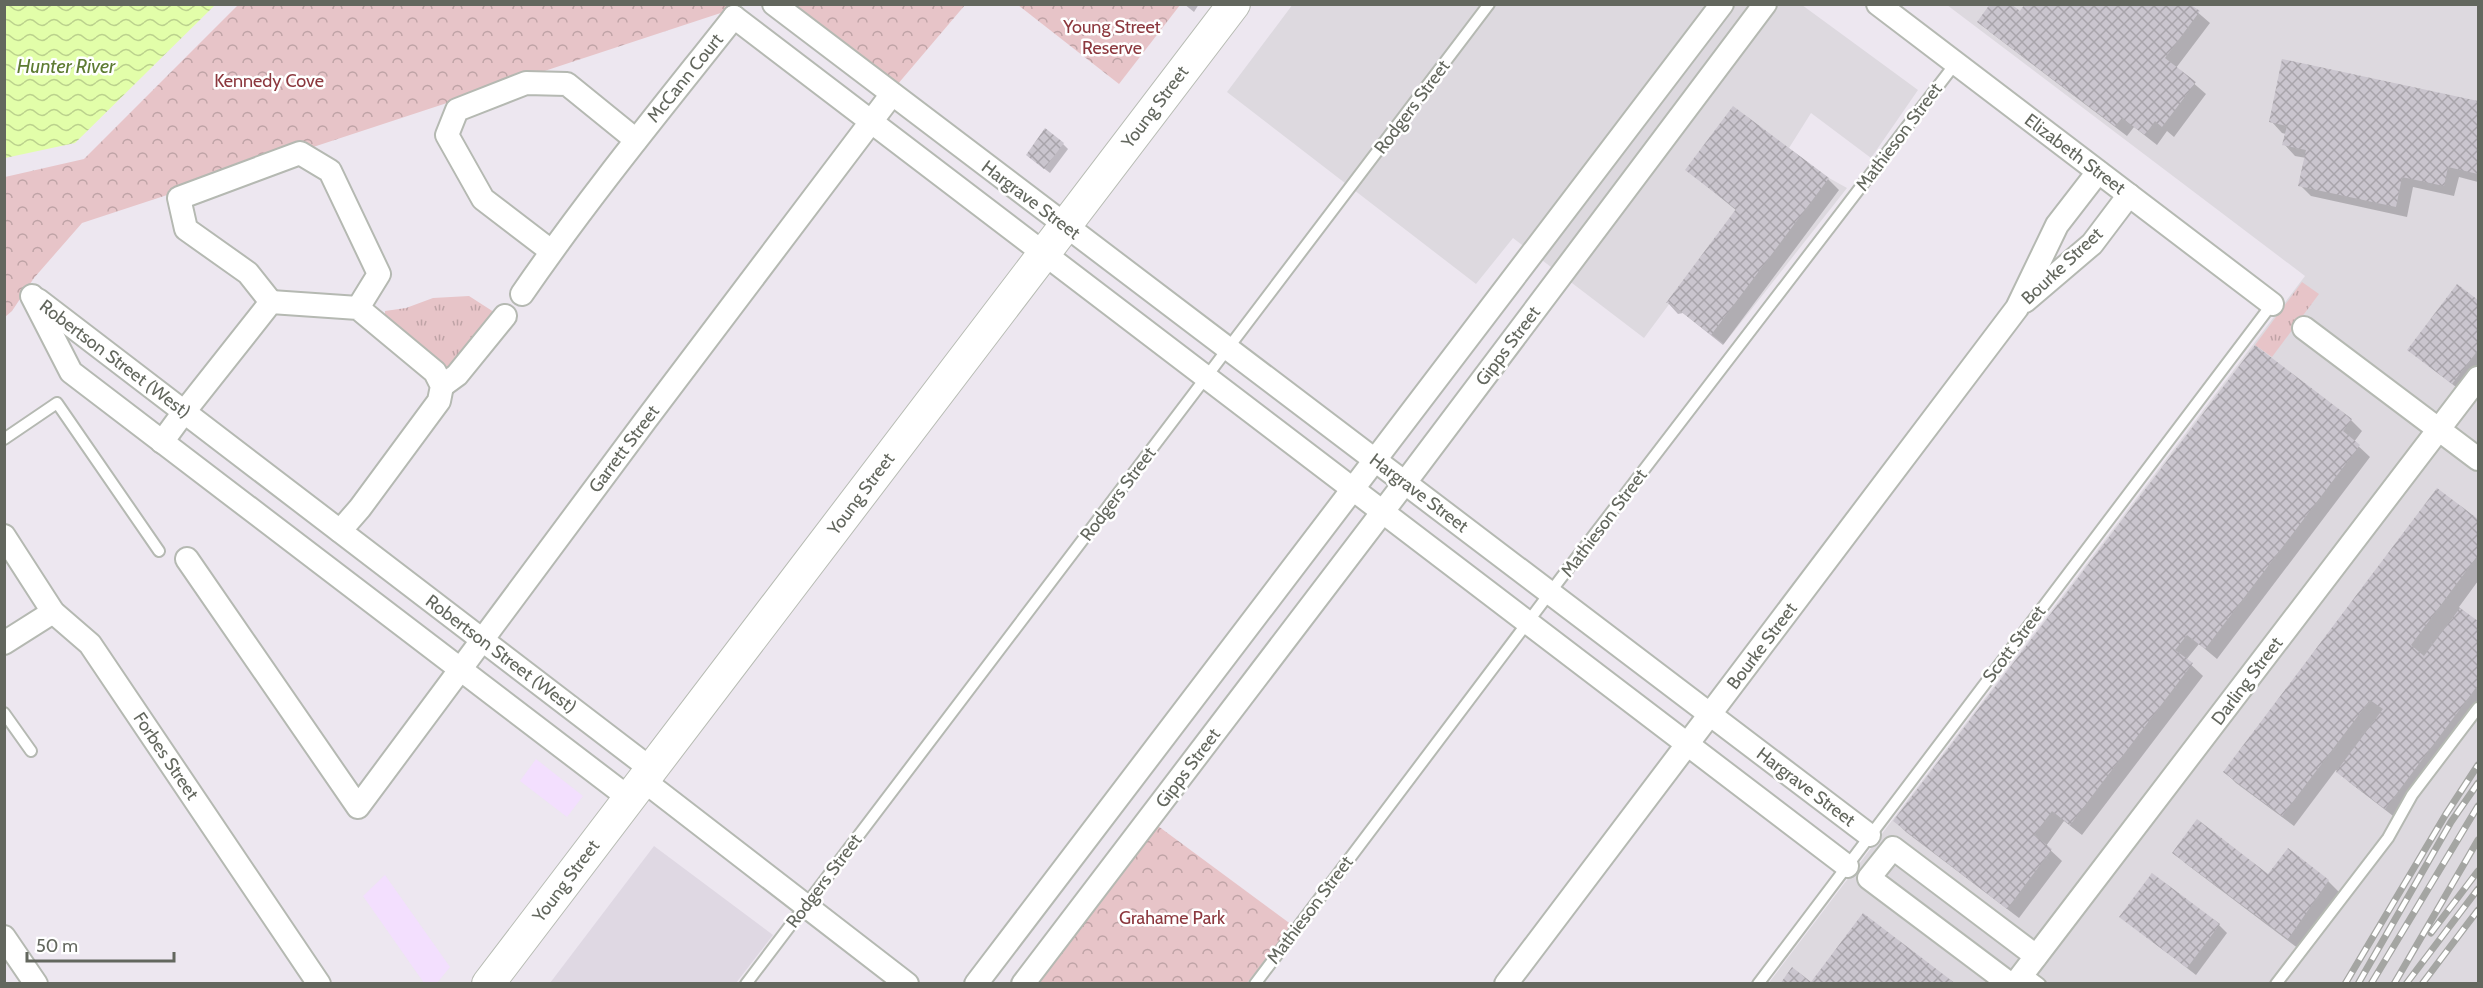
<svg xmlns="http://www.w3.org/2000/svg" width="2483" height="988" viewBox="0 0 2483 988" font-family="Cabin,sans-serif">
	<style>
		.commercial { fill: #f3dffe }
		.industrial { fill: #ddd9df }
		.education { fill: #dfd8e3 }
		.grass { fill: url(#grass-tufts) }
		.park { fill: url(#park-crowns) }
		.water { fill: url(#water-waves) }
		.shadow { fill: #0003 }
		.building { fill: url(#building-cross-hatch) }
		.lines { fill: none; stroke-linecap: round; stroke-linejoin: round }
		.lane-casing { stroke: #b5b9b2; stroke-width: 14 }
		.street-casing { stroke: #b5b9b2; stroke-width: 26 }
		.secondary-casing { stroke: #b7bbb3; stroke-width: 34 }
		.lane { stroke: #fff; stroke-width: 10 }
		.street { stroke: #fff; stroke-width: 22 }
		.secondary { stroke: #fff; stroke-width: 32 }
		.rail-casing { stroke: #a4a5a2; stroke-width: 7 }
		.rail { stroke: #fff; stroke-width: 4.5; stroke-dasharray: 14; stroke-linecap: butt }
		.labels { text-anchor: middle; stroke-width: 5; stroke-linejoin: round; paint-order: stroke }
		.park-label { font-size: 18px; fill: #8c383e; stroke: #fff }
		.street-label { font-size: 18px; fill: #63675e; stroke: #fff }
		.water-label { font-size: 20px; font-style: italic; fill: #5e7c33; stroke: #fff }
	</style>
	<defs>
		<pattern id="grass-tufts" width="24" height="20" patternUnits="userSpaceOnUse" patternTransform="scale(1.5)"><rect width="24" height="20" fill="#e7c4c8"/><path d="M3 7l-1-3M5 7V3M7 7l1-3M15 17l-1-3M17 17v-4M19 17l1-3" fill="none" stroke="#bfa3a6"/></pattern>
		<pattern id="park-crowns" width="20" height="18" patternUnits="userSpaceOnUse" patternTransform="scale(1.5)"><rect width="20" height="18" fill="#e7c4c8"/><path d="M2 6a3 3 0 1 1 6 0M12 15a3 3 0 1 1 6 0" fill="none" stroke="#bfa3a6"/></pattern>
		<pattern id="water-waves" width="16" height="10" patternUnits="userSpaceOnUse" patternTransform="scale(1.5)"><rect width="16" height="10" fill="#e2fea9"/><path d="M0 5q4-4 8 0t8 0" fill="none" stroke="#bbd18d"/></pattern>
		<pattern id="building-cross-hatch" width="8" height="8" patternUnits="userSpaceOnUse" patternTransform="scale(1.5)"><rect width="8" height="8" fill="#cac5ce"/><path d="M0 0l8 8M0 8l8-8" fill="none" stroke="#a8a4aa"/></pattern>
	</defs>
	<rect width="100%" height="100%" fill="#ede7f0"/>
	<g class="commercial">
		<polygon points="536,759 583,796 567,817 520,781"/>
		<polygon points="385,875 450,967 437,983 424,983 363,896"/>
	</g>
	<g class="industrial">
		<polygon points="1293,4 1802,5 1918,90 1871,158 1811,113 1789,148 1829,178 1847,188 1724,344 1670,303 1644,338 1513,238 1476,284 1227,92"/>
		<polygon points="1947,5 2478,5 2478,983 1768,984 2305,276"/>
	</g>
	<polygon class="education" points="654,846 773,935 736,983 550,983"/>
	<g class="grass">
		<polygon points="2302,282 2319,294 2272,357 2255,345"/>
		<polygon points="469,296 497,314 448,371 385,322 385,311 406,308 433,298"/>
	</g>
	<g class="park">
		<polygon points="238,5 745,5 82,223 34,278 12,311 5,317 5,177 84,159"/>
		<polygon points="789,5 965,5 897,85"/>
		<polygon points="1018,5 1180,5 1119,84"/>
		<polygon points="1158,826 1292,925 1247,983 1037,984"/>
	</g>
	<polygon class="water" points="5,4 215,4 215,5 75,143 5,158"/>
	<g class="shadow">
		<polygon points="1184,4 1199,4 1194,12"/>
		<polygon points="2026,4 2188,4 2210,23 2176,68 2206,94 2174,137 2167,131 2157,145 2134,127 2127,136 1990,32 1979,21 2020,13"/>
		<polygon points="2284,61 2478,103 2478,182 2459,177 2454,196 2413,187 2407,217 2311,196 2300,185 2306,158 2295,156 2284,144 2286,134 2282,133 2271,121"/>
		<polygon points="1733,108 1828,179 1839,190 1723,345 1683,313 1678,314 1668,303 1737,211 1687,170"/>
		<polygon points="1063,144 1068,149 1050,173 1033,160"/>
		<polygon points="2458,286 2478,302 2478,368 2461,391 2409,350"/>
		<polygon points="2351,420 2362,431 2354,442 2370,457 2217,659 2199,644 2186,660 2203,676 2082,835 2064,821 2046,846 2062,861 2019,918 1906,832 1895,821"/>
		<polygon points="2437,490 2478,521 2478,581 2459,607 2478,623 2478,710 2397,819 2349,782 2336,770 2294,826 2236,783 2225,772"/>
		<polygon points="2174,852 2268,876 2328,881 2339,892 2299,949 2185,863"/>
		<polygon points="2121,917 2219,925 2227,933 2196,975"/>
	</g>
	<g class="building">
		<polygon points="1990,4 2011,4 2020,11 2024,5 2191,5 2200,11 2165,58 2196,82 2162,127 2155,121 2145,135 2122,118 2115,126 1977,22"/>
		<polygon points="2282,59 2478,101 2478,174 2448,167 2444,186 2402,177 2396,207 2298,186 2306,150 2282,145 2287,126 2269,122"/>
		<polygon points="1733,106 1829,178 1711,335 1670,303 1666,303 1736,209 1685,170"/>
		<polygon points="1045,128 1064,143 1044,169 1026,155"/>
		<polygon points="2457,284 2478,300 2478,350 2452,384 2407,350"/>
		<polygon points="2255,345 2352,419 2343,431 2360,445 2205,649 2187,635 2175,650 2193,663 2070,825 2052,811 2034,835 2052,849 2007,909 1893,821"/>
		<polygon points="2437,488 2478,519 2478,555 2411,645 2424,656 2460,608 2478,621 2478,685 2385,809 2336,772 2383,709 2370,700 2282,816 2223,772"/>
		<polygon points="2197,819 2268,874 2288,848 2329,880 2288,939 2172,853"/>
		<polygon points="2152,873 2220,924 2187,968 2119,917"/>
		<polygon points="1863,913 1956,984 1780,984 1792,967 1811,982"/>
	</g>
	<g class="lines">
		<defs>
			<g id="lane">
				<polyline points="4,439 57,403 159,551"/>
				<polyline points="4,713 31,751"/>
				<polyline points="2024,972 2040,984"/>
				<polyline points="746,984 1489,4"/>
				<polyline points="1255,984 1561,578 1955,64"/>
				<polyline points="1758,984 2272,304"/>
				<polyline points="2276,984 2388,838 2412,795 2478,708"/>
			</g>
			<g id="street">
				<polyline points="774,4 1869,835"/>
				<polyline points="1878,4 2272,304"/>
				<polyline points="734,17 1847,866"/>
				<polyline points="551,251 483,199 447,135 457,110 526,83 567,84 636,140"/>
				<path d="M522,294C588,198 662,108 734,17"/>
				<polyline points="32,296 71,372 629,798"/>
				<polyline points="38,300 651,769"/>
				<polyline points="2025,301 2092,244 2129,195"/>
				<polyline points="271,302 248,273 186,229 179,198 300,153 330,171 379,274 358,308"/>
				<polyline points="2304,328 2478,459"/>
				<polyline points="442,386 457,375 505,316"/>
				<polyline points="162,442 184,412 271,302 358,308 435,372 442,386 439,401 360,508 340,531"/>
				<polyline points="4,536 53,612 90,644 319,984"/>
				<polyline points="187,559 358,807 645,421 892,94"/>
				<polyline points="4,643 53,612"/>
				<polyline points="643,780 907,984"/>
				<polyline points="4,937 36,984"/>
				<polyline points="976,984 1722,4"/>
				<polyline points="1023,984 1416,468 1765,4"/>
				<polyline points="1506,984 2017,308 2057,225 2098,172"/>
				<polyline points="2010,984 1869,878 1893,848 2036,956"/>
				<polyline points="2015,984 2478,378"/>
			</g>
			<polyline id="secondary" points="488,984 1234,4"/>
		</defs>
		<use href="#lane" class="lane-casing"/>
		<use href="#street" class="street-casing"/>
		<use href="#secondary" class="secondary-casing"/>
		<use href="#lane" class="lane"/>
		<use href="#street" class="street"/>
		<use href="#secondary" class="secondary"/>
		<defs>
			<g id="rail">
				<polyline points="2431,933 2478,871"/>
				<polyline points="2345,984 2446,814 2478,765"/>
				<polyline points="2358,984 2451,822 2478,783"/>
				<polyline points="2371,984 2478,806"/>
				<polyline points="2394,984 2478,840"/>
				<polyline points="2406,984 2478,889"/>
				<polyline points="2422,984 2478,910"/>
			</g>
		</defs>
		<use href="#rail" class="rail-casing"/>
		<use href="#rail" class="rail"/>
	</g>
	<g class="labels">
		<g class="park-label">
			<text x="1112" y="33">Young Street<tspan x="1112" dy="21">Reserve</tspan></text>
			<text x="269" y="87">Kennedy Cove</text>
			<text x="1172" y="924">Grahame Park</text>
		</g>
		<g class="street-label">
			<text transform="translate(685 78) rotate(-51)" y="6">McCann Court</text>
			<text transform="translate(1155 107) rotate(-53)" y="6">Young Street</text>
			<text transform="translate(1412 107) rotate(-53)" y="6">Rodgers Street</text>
			<text transform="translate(1899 137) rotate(-53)" y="6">Mathieson Street</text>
			<text transform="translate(2075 154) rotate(37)" y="6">Elizabeth Street</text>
			<text transform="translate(1031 200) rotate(37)" y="6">Hargrave Street</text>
			<text transform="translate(2062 266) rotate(-43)" y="6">Bourke Street</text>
			<text transform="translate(1508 346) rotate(-53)" y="6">Gipps Street</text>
			<text transform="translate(115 359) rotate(37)" y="6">Robertson Street (West)</text>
			<text transform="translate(624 449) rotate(-53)" y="6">Garrett Street</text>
			<text transform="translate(1419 493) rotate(37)" y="6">Hargrave Street</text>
			<text transform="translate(861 494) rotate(-53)" y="6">Young Street</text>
			<text transform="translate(1118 494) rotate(-53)" y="6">Rodgers Street</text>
			<text transform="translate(1604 523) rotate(-53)" y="6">Mathieson Street</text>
			<text transform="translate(2014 644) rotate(-53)" y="6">Scott Street</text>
			<text transform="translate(1762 646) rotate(-53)" y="6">Bourke Street</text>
			<text transform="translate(501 654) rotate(37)" y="6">Robertson Street (West)</text>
			<text transform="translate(2247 681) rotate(-53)" y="6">Darling Street</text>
			<text transform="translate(166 756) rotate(56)" y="6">Forbes Street</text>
			<text transform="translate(1188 768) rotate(-53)" y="6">Gipps Street</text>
			<text transform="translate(1806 787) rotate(37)" y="6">Hargrave Street</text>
			<text transform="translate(566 881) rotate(-53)" y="6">Young Street</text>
			<text transform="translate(824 881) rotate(-53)" y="6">Rodgers Street</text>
			<text transform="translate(1310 910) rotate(-53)" y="6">Mathieson Street</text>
		</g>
		<g class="water-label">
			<text x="66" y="73">Hunter River</text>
		</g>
	</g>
	<rect width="2483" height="988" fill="none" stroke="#63675e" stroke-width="12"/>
	<path d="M27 952v9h147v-9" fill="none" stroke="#63675e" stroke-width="3"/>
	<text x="36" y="952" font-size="18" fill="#63675e" stroke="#ffffff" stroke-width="4.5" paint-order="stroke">50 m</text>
</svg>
